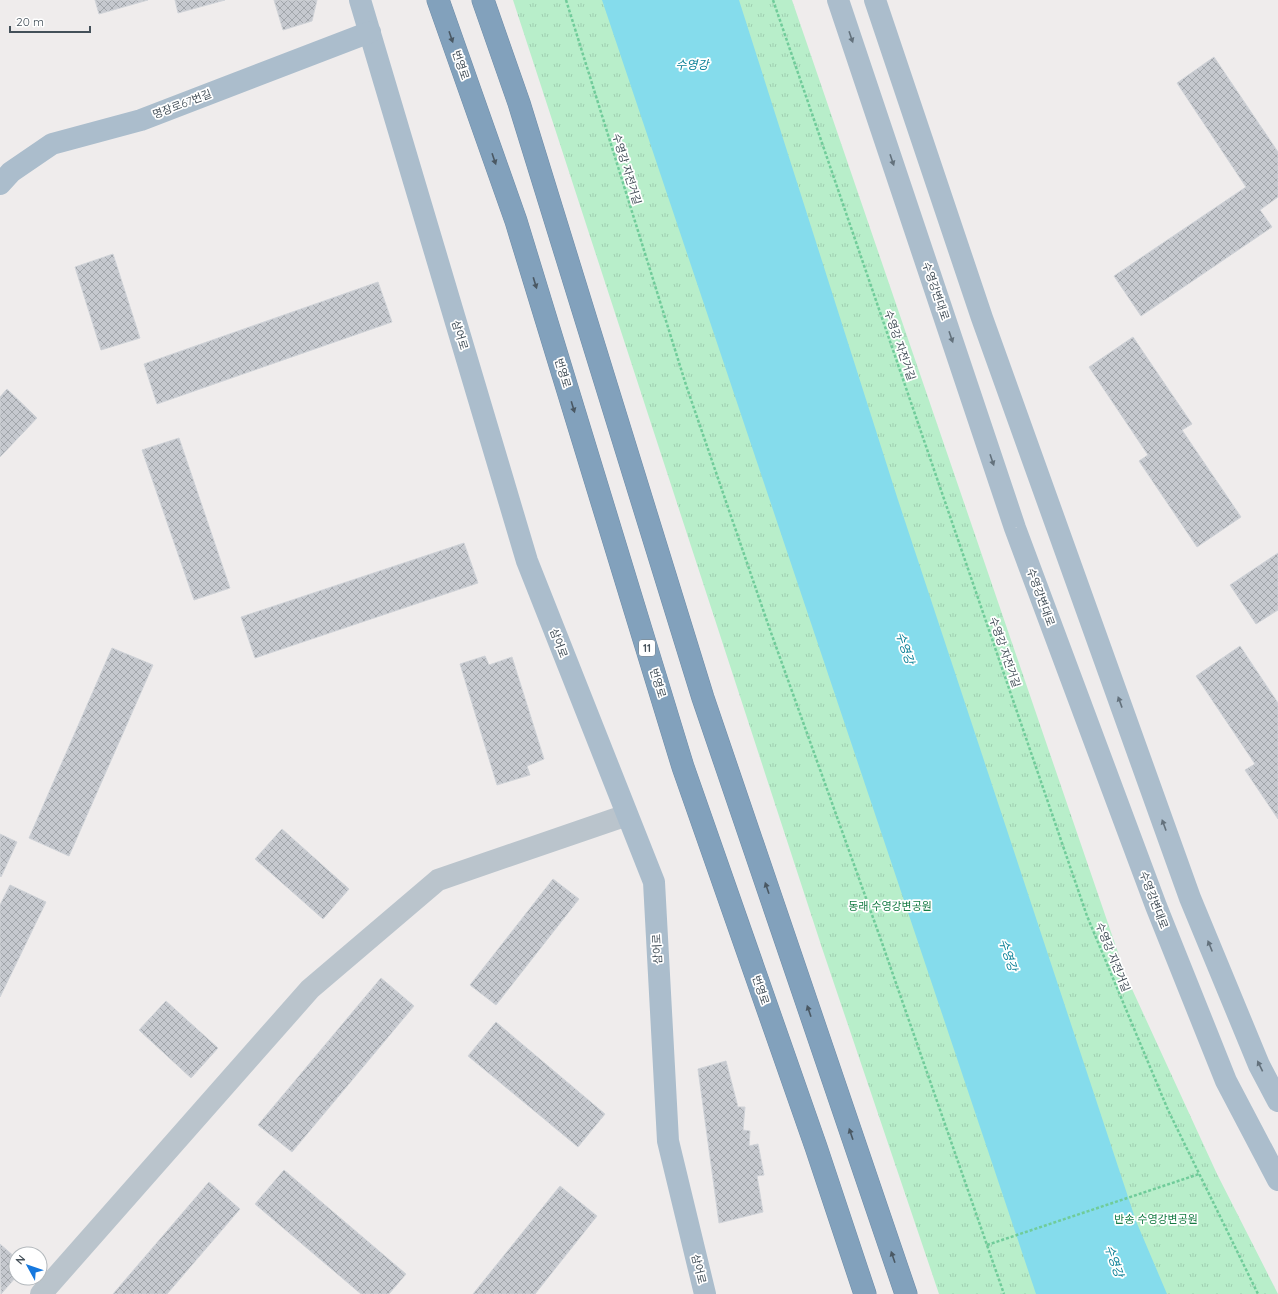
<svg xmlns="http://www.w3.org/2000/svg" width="1278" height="1294" viewBox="0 0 1278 1294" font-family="Quicksand,'Noto Sans KR',sans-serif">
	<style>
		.park { fill: url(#park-tufts) }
		.water { fill: #85dcec }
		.building { fill: url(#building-cross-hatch); stroke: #d0d3d8 }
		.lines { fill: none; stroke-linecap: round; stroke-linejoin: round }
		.highway-casing { stroke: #6e8ca8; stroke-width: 23 }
		.path { stroke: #70cc9a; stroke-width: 2.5; stroke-dasharray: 3 2; stroke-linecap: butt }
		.minor { stroke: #bac4cc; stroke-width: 22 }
		.major { stroke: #abbdcc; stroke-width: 22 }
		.highway { stroke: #82a1bc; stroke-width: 22 }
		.oneway { fill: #4a5863 }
		.oneway2 { fill: #63717c }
		.labels { text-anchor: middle; stroke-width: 3.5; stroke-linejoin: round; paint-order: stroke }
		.shield { fill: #fff; stroke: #7c848b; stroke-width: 1 }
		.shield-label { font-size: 10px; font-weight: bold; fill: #445059 }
		.street-label { font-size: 11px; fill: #445059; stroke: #fff }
		.park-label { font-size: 11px; fill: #157b43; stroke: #fff }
		.water-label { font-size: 12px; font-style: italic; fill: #0b8197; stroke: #fff }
	</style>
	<defs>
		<pattern id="park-tufts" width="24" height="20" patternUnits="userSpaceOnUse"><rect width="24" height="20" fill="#b8eeca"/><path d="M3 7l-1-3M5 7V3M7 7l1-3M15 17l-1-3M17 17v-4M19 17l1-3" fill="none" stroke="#9fceb0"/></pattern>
		<pattern id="building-cross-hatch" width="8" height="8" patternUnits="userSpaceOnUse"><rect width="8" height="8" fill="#c6c9cf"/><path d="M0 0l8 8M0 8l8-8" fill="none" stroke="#a2a6ab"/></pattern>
	</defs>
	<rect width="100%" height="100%" fill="#efecec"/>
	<polygon class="park" points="513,0 792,0 1126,976 1217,1174 1278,1294 939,1294 822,948"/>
	<polygon class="water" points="602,0 739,0 898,500 1136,1221 1167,1294 1036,1294"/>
	<g class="building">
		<polygon points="95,0 148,0 99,14"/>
		<polygon points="175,0 225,0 178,13"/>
		<polygon points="274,0 317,0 312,21 283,30"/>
		<polygon points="1214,57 1278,152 1278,197 1260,210 1272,227 1141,316 1114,276 1246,187 1177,83"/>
		<polygon points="113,254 140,338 101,350 75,267"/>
		<polygon points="378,282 392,322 157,404 144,364"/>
		<polygon points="1133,337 1192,424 1182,430 1241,517 1197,547 1139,461 1148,455 1089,367"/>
		<polygon points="7,389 37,418 0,457 0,397"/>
		<polygon points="179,438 230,588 194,600 142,450"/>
		<polygon points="464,543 478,583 255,658 241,617"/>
		<polygon points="1278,553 1278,610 1256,624 1230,585"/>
		<polygon points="1240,646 1278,703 1278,819 1245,770 1255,764 1196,676"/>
		<polygon points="112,648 153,665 69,856 29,838"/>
		<polygon points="485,656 489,665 512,657 544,759 527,766 530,775 497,785 460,664"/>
		<polygon points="282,829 349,889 323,919 255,859"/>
		<polygon points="0,834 17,842 1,877 0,876"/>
		<polygon points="553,879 579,899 496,1005 470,985"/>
		<polygon points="10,885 46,902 0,997 0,905"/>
		<polygon points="381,978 414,1006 292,1152 258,1125"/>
		<polygon points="166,1001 218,1048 191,1078 139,1030"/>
		<polygon points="496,1022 605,1114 578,1147 468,1056"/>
		<polygon points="726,1061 738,1107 745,1107 743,1130 750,1131 749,1146 758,1144 764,1175 757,1176 763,1212 719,1223 698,1069"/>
		<polygon points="284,1170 406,1274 389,1294 361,1294 255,1204"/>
		<polygon points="209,1182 240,1209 167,1294 113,1294"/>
		<polygon points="560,1186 597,1216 535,1294 473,1294"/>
		<polygon points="0,1244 16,1258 16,1277 1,1294"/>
	</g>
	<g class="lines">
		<defs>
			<g id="highway">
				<polyline points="438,0 516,221 683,767 816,1147 865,1294"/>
				<polyline points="483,0 519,103 703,698 906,1294"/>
			</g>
		</defs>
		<use href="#highway" class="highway-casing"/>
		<g class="path">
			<polyline points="566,0 686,385 769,627 881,940 1004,1294"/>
			<polyline points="773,0 1087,916 1168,1110 1258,1294"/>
			<polyline points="987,1245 1199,1174"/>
		</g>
		<polyline class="minor" points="41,1294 310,989 438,880 627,815"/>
		<g class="major">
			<polyline points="360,0 527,561 654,882 668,1141 705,1294"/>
			<polyline points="838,0 1015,528 1156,906 1226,1081 1278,1180"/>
			<polyline points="875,0 982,318 1190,898 1259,1065 1278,1101"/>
			<polyline points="0,184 11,172 52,144 141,120 370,32"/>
		</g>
		<use href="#highway" class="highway"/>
	</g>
	<defs><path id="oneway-solid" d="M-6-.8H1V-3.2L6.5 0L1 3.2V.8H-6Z"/></defs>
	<g class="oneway">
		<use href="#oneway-solid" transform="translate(451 37) rotate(71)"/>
		<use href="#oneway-solid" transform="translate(494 159) rotate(71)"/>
		<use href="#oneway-solid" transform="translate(535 283) rotate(73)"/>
		<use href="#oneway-solid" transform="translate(573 407) rotate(73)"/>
		<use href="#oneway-solid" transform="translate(767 888) rotate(-109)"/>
		<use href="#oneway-solid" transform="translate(809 1011) rotate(-109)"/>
		<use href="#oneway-solid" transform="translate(851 1134) rotate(-109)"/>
		<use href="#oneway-solid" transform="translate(893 1257) rotate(-109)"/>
	</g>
	<g class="oneway2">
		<use href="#oneway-solid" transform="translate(851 37) rotate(71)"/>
		<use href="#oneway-solid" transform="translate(892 160) rotate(71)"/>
		<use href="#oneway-solid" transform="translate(951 337) rotate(71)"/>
		<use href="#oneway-solid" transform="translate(992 460) rotate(71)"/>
		<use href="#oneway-solid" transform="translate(1120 702) rotate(-110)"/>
		<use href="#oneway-solid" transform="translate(1164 825) rotate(-110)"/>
		<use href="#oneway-solid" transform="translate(1210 946) rotate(-112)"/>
		<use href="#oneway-solid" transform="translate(1260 1066) rotate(-116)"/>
	</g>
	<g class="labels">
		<rect class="shield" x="639" y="640" width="16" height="16" rx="3"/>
		<g class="shield-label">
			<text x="647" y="652">11</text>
		</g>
		<g class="street-label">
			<text transform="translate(461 65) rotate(71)" y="4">번영로</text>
			<text transform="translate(182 104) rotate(-21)" y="4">명장로67번길</text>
			<text transform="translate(627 169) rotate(73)" y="4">수영강 자전거길</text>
			<text transform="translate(936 291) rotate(71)" y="4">수영강변대로</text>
			<text transform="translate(460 335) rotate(73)" y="4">삼어로</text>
			<text transform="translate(900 345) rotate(71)" y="4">수영강 자전거길</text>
			<text transform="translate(563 373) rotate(73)" y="4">번영로</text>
			<text transform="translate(1041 597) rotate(70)" y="4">수영강변대로</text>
			<text transform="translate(559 643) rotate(69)" y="4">삼어로</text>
			<text transform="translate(1005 652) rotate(71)" y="4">수영강 자전거길</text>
			<text transform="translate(658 683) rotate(73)" y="4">번영로</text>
			<text transform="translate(1154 900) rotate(69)" y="4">수영강변대로</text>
			<text transform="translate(657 949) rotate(-93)" y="4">삼어로</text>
			<text transform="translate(1113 957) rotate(68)" y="4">수영강 자전거길</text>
			<text transform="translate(761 990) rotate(71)" y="4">번영로</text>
			<text transform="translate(699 1269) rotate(76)" y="4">삼어로</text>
		</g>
		<g class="park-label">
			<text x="890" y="910">동래 수영강변공원</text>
			<text x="1156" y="1223">반송 수영강변공원</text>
		</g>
		<g class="water-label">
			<text x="692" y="69">수영강</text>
			<text transform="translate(905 648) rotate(72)" y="4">수영강</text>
			<text transform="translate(1008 955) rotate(72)" y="4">수영강</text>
			<text transform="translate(1114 1261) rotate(71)" y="4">수영강</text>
		</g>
	</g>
	<g transform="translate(28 1266) rotate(310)"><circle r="19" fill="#ffffff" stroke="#b4b9bd"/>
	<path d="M0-3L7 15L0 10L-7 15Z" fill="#1678de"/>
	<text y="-6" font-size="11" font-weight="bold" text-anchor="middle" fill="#445059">N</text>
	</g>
	<path d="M10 26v6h80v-6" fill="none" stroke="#445059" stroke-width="2"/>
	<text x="16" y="26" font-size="12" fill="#445059" stroke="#ffffff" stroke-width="3" paint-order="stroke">20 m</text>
</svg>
